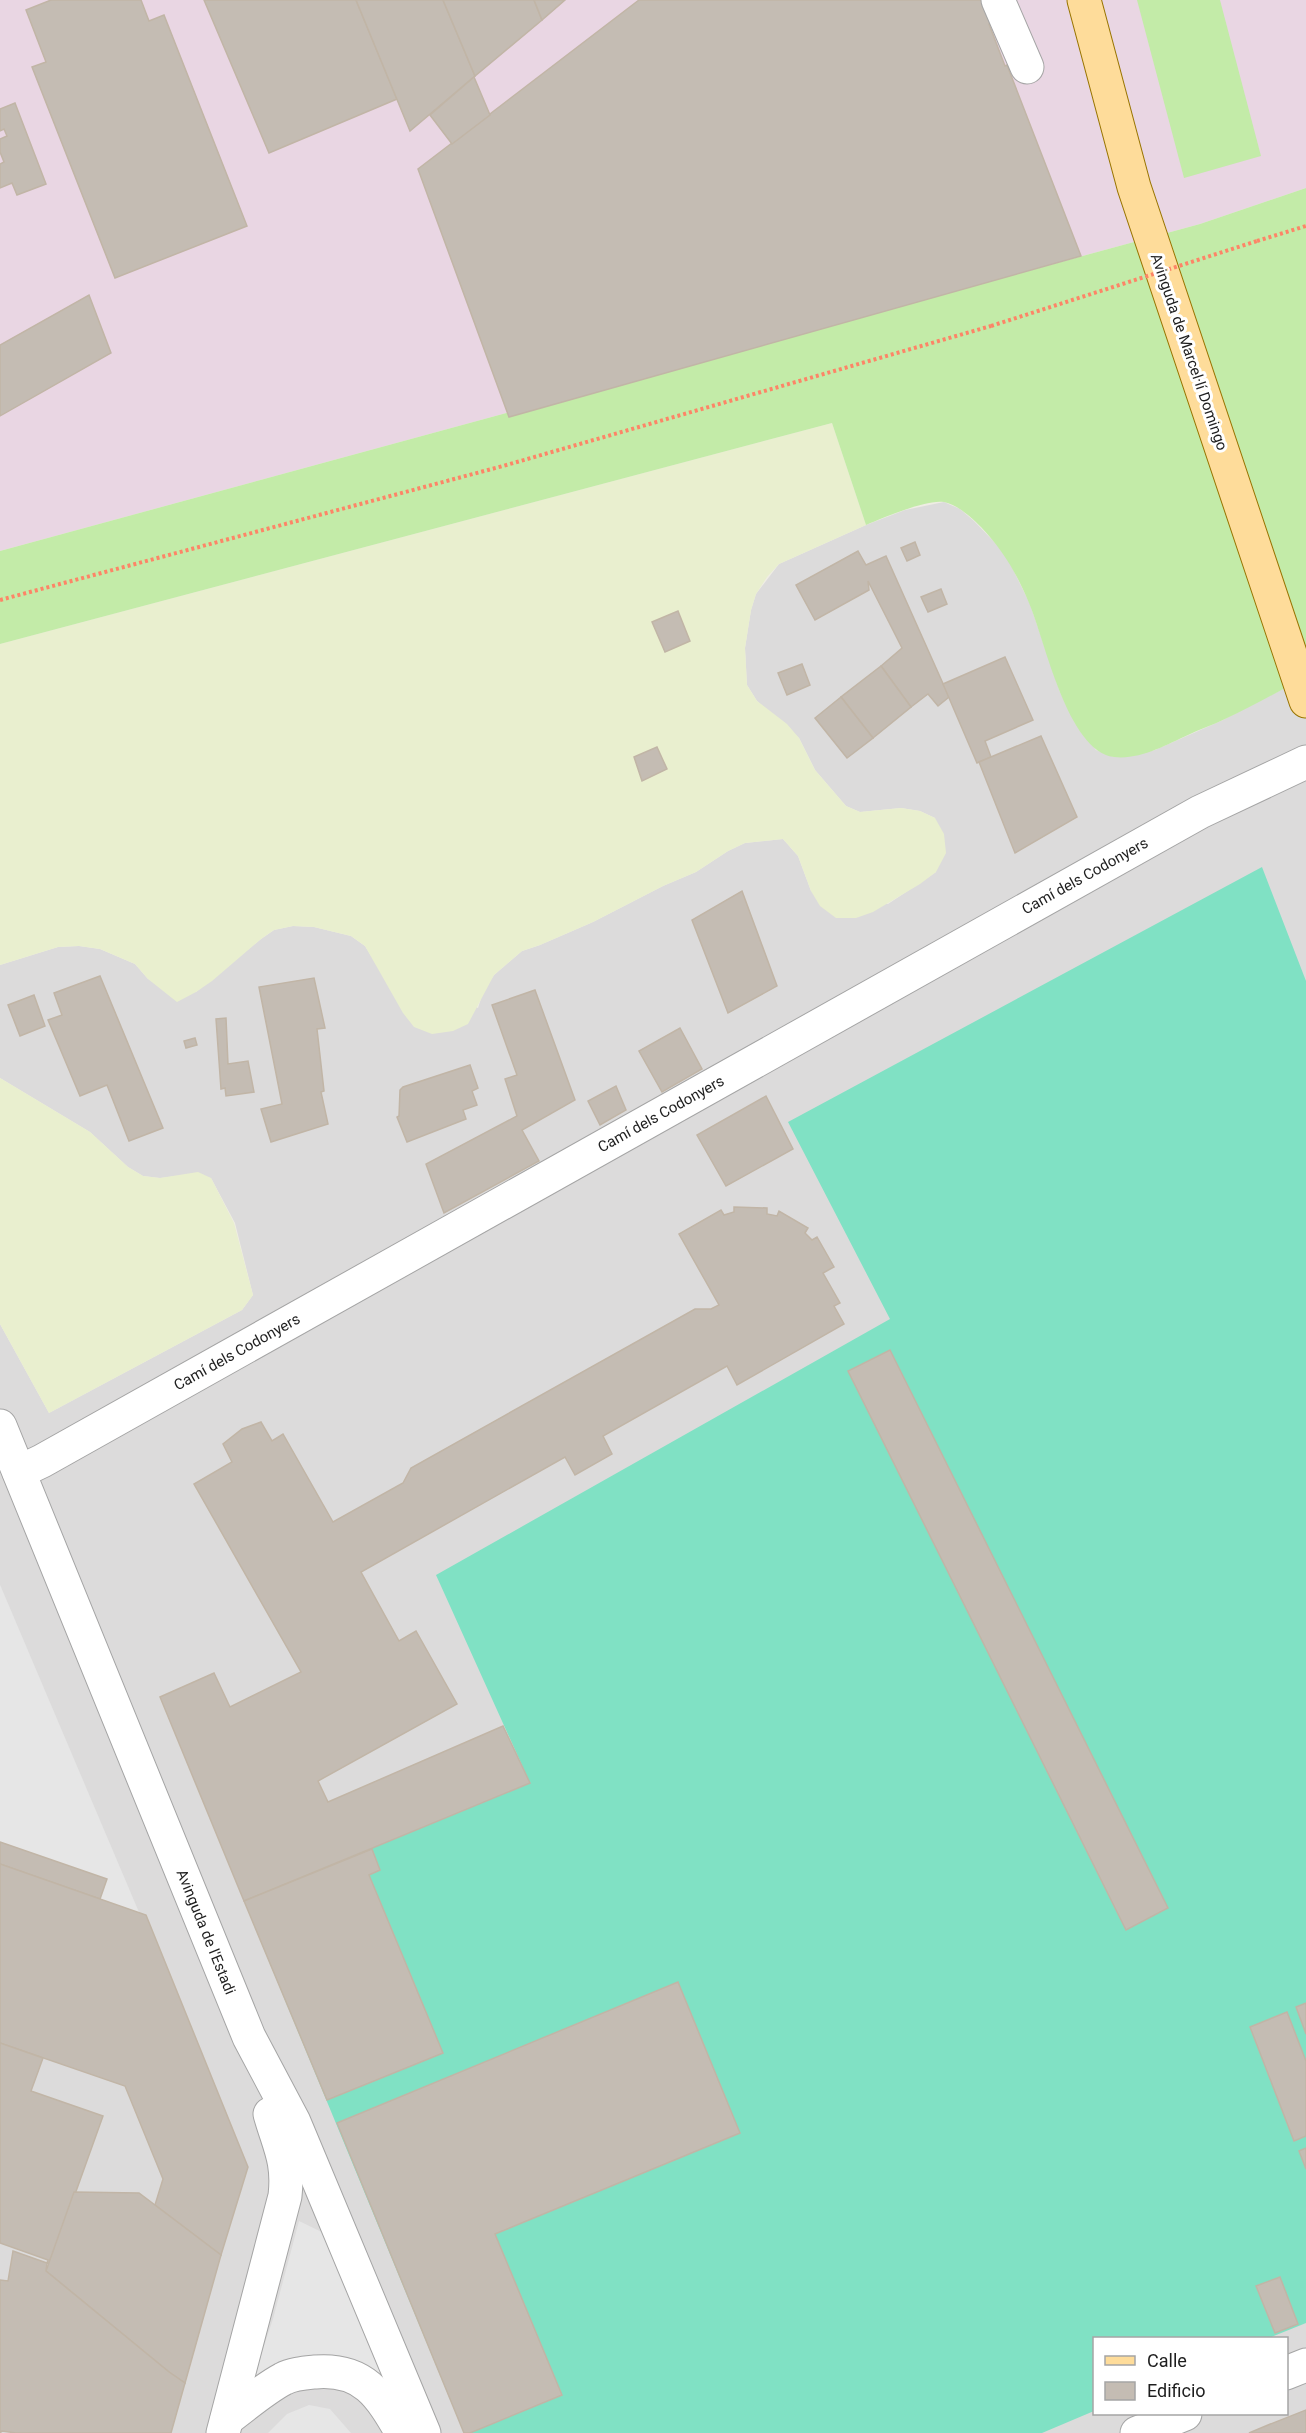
<svg xmlns="http://www.w3.org/2000/svg" width="1306" height="2433" viewBox="0 0 1306 2433" font-family="Roboto,sans-serif">
	<style>
		.residential { fill: #dcdbdb; fill-rule: evenodd }
		.industrial { fill: #e9d6e3 }
		.farmland { fill: #e9efcf }
		.grass { fill: #c3eba8 }
		.pitch { fill: #80e1c4 }
		.parking { fill: #e6e6e6 }
		.building { fill: #c4bcb3; stroke: #c1b5a6; stroke-width: 1.5 }
		.lines { fill: none; stroke-linecap: round; stroke-linejoin: round }
		.minor-casing { stroke: #a5a5a5; stroke-width: 35 }
		.major-casing { stroke: #987400; stroke-width: 35 }
		.path { stroke: #fd8567; stroke-width: 4; stroke-dasharray: 3 3; stroke-linecap: butt }
		.minor { stroke: #fff; stroke-width: 33 }
		.major { stroke: #fedc9a; stroke-width: 33 }
		.path-bridge { stroke: #fd8567; stroke-width: 4; stroke-dasharray: 3 3; stroke-linecap: butt }
		.labels { text-anchor: middle; stroke-width: 6; stroke-linejoin: round; paint-order: stroke }
		.street-label { font-size: 15px; fill: #1e1e1e; stroke: #fff }
	</style>
	<rect width="100%" height="100%" fill="#efede4"/>
	<path class="residential" d="M944,502L960,509L974,521L1005,553L1030,604L1060,692L1075,722L1096,750L1114,757L1136,755L1155,750L1223,720L1306,677V2433H0V1324L49,1413L242,1310L253,1295L235,1223L211,1178L177,1176L160,1178L143,1176L128,1167L90,1132L0,1078V965L58,947L79,946L100,949L135,964L148,979L196,992L261,939L274,930L293,926L314,927L351,936L365,946L376,964L478,1008L483,992L494,975L522,951L540,945L593,922L663,886L696,872L728,851L745,843L783,839L798,856L811,891L888,904L936,872L935,818L920,811L901,808L860,812L846,806L815,770L799,738L757,701L747,685L745,648L751,610L756,594L779,564L866,525L905,510ZM1094,2338H1286V2414H1094Z"/>
	<polygon class="industrial" points="0,0 1306,0 1306,188 1200,224 0,551"/>
	<g class="farmland">
		<polygon points="832,423 866,525 779,564 767,577 756,594 751,610 745,648 747,685 757,701 787,724 799,738 815,770 846,806 860,812 901,808 920,811 935,818 944,834 946,853 936,872 920,884 873,912 856,918 836,918 820,906 811,891 798,856 783,839 745,843 728,851 696,872 663,886 593,922 540,945 522,951 494,975 468,1024 453,1031 432,1034 414,1027 403,1013 365,946 351,936 314,927 293,926 274,930 261,939 212,981 196,992 177,1002 148,979 135,964 100,949 79,946 58,947 0,965 0,644"/>
		<polygon points="0,1078 90,1132 128,1167 143,1176 160,1178 198,1172 211,1178 234,1223 253,1295 242,1310 49,1413 0,1324"/>
	</g>
	<g class="grass">
		<polygon points="1137,0 1220,0 1261,156 1184,178"/>
		<path d="M1306,188V677C1279,691 1253,706 1225,719C1213,725 1200,729 1188,735C1166,745 1140,760 1114,757C1067,751 1045,640 1029,603C1017,574 1003,550 981,527C972,518 958,505 944,502C926,499 883,518 866,525L832,423L0,644V551L1200,224Z"/>
	</g>
	<polygon class="pitch" points="1262,867 1306,981 1306,2323 1269,2338 1094,2338 1094,2411 1042,2433 464,2433 244,1901 530,1783 436,1575 890,1319 788,1122"/>
	<g class="parking">
		<polygon points="0,1585 1,1587 144,1924 0,1874"/>
		<polygon points="299,2221 332,2237 397,2386 343,2356 324,2354 302,2357 253,2379 273,2319"/>
		<polygon points="309,2405 330,2409 351,2433 268,2433 287,2414"/>
	</g>
	<g class="building">
		<polygon points="51,0 141,0 149,21 164,15 247,226 115,278 32,67 46,62 26,10"/>
		<polygon points="204,0 356,0 397,99 269,153"/>
		<polygon points="356,0 443,0 475,76 410,131"/>
		<polygon points="443,0 534,0 542,20 475,76"/>
		<polygon points="534,0 565,0 542,20"/>
		<polygon points="639,0 982,0 991,23 989,24 1005,66 1007,65 1081,256 509,417 418,169"/>
		<polygon points="474,77 490,115 452,144 430,115"/>
		<polygon points="15,103 46,184 17,195 12,183 0,188 0,164 4,162 0,152 0,139 7,136 4,129 0,131 0,109"/>
		<polygon points="89,295 111,353 0,416 0,345"/>
		<polygon points="915,542 920,555 907,561 901,548"/>
		<polygon points="858,551 866,565 886,556 949,697 938,706 928,694 911,707 881,666 902,648 868,581 869,590 815,620 796,585"/>
		<polygon points="941,589 947,604 928,612 921,597"/>
		<polygon points="678,611 690,641 665,652 652,622"/>
		<polygon points="1005,657 1033,720 985,741 991,757 977,763 943,684"/>
		<polygon points="802,664 810,685 787,695 778,673"/>
		<polygon points="881,666 911,707 873,738 841,697"/>
		<polygon points="841,697 873,738 847,758 815,718"/>
		<polygon points="1041,736 1077,817 1015,853 979,762"/>
		<polygon points="657,747 667,769 642,781 634,757"/>
		<polygon points="742,891 777,986 728,1013 692,920"/>
		<polygon points="100,976 163,1128 129,1141 107,1085 80,1096 48,1020 62,1015 54,993"/>
		<polygon points="314,978 325,1028 317,1029 324,1091 321,1092 328,1124 271,1142 261,1109 282,1104 259,987"/>
		<polygon points="535,990 575,1100 522,1130 539,1161 444,1213 426,1164 517,1116 505,1079 517,1075 492,1005"/>
		<polygon points="34,995 45,1026 20,1036 8,1005"/>
		<polygon points="226,1018 228,1064 248,1061 254,1092 226,1096 225,1088 221,1089 216,1019"/>
		<polygon points="680,1028 702,1069 662,1092 639,1051"/>
		<polygon points="195,1038 197,1045 186,1048 184,1041"/>
		<polygon points="470,1065 478,1088 472,1091 477,1105 463,1110 466,1119 407,1142 397,1117 399,1116 400,1090 403,1087"/>
		<polygon points="616,1086 626,1110 600,1125 588,1101"/>
		<polygon points="766,1096 793,1149 726,1186 697,1135"/>
		<polygon points="734,1207 767,1208 767,1214 777,1216 779,1211 808,1228 805,1233 812,1240 817,1237 834,1267 823,1273 840,1303 834,1306 844,1324 737,1385 727,1366 603,1436 612,1454 575,1475 565,1457 361,1572 399,1641 416,1631 457,1704 318,1781 328,1802 503,1726 530,1783 244,1901 160,1697 214,1673 230,1707 301,1672 194,1484 232,1462 223,1444 242,1429 261,1422 272,1441 283,1434 333,1522 403,1483 411,1468 695,1309 711,1309 719,1305 679,1234 721,1210 724,1215 734,1212"/>
		<polygon points="890,1350 1168,1908 1126,1930 848,1371"/>
		<polygon points="0,1842 107,1879 100,1899 0,1864"/>
		<polygon points="372,1849 380,1870 369,1875 443,2053 327,2100 244,1901"/>
		<polygon points="0,1864 146,1915 248,2167 221,2255 155,2205 163,2179 125,2086 0,2043"/>
		<polygon points="678,1982 740,2133 495,2234 562,2395 470,2433 464,2433 337,2123"/>
		<polygon points="1306,2003 1306,2034 1296,2007"/>
		<polygon points="1287,2012 1306,2061 1306,2136 1294,2141 1250,2027"/>
		<polygon points="0,2043 43,2058 31,2091 103,2116 50,2264 47,2263 48,2260 0,2243"/>
		<polygon points="1306,2148 1306,2169 1299,2151"/>
		<polygon points="74,2192 139,2193 221,2255 185,2383 169,2372 46,2271"/>
		<polygon points="13,2251 47,2263 46,2271 169,2372 185,2383 171,2433 16,2433 2,2431 0,2433 0,2280 8,2281"/>
		<polygon points="1280,2277 1298,2324 1275,2333 1256,2286"/>
		<polygon points="1306,2410 1306,2433 1249,2433 1268,2425"/>
	</g>
	<g class="lines">
		<defs>
			<g id="minor">
				<polyline points="998,0 1027,67"/>
				<polyline points="0,1426 249,2037 294,2122 424,2433"/>
				<polyline points="19,1472 42,1461 1200,812 1306,762"/>
				<polyline points="1286,2373 1306,2365"/>
				<path d="M227,2419C246,2405 264,2389 283,2379C292,2374 305,2373 315,2372C364,2368 380,2395 402,2433"/>
				<path d="M223,2433L285,2196C289,2161 279,2146 270,2114"/>
				<polyline points="1137,2433 1185,2414"/>
			</g>
			<polyline id="major" points="1084,0 1134,187 1306,701"/>
		</defs>
		<use href="#minor" class="minor-casing"/>
		<use href="#major" class="major-casing"/>
		<g class="path">
			<polyline points="1257,241 1306,226"/>
			<polyline points="0,600 503,466 991,326"/>
		</g>
		<use href="#minor" class="minor"/>
		<use href="#major" class="major"/>
		<polyline class="path-bridge" points="991,326 1257,241"/>
	</g>
	<g class="labels">
		<g class="street-label">
			<text transform="translate(1189 352) rotate(71)" y="5">Avinguda de Marcel·lí Domingo</text>
			<text transform="translate(1085 876) rotate(-29)" y="5">Camí dels Codonyers</text>
			<text transform="translate(661 1114) rotate(-29)" y="5">Camí dels Codonyers</text>
			<text transform="translate(237 1352) rotate(-29)" y="5">Camí dels Codonyers</text>
			<text transform="translate(206 1932) rotate(68)" y="5">Avinguda de l'Estadi</text>
		</g>
	</g>
	<rect x="1093" y="2337" width="195" height="78" fill="#ffffff" stroke="#a5a5a5" stroke-width="1.5"/>
	<rect x="1105" y="2356" width="30" height="9" fill="#fedc9a" stroke="#a5a5a5" stroke-width="1.5"/>
	<text x="1147" y="2367" font-size="18" fill="#1e1e1e">Calle</text>
	<rect x="1105" y="2382" width="30" height="18" fill="#c4bcb3" stroke="#a5a5a5" stroke-width="1.5"/>
	<text x="1147" y="2397" font-size="18" fill="#1e1e1e">Edificio</text>
</svg>
